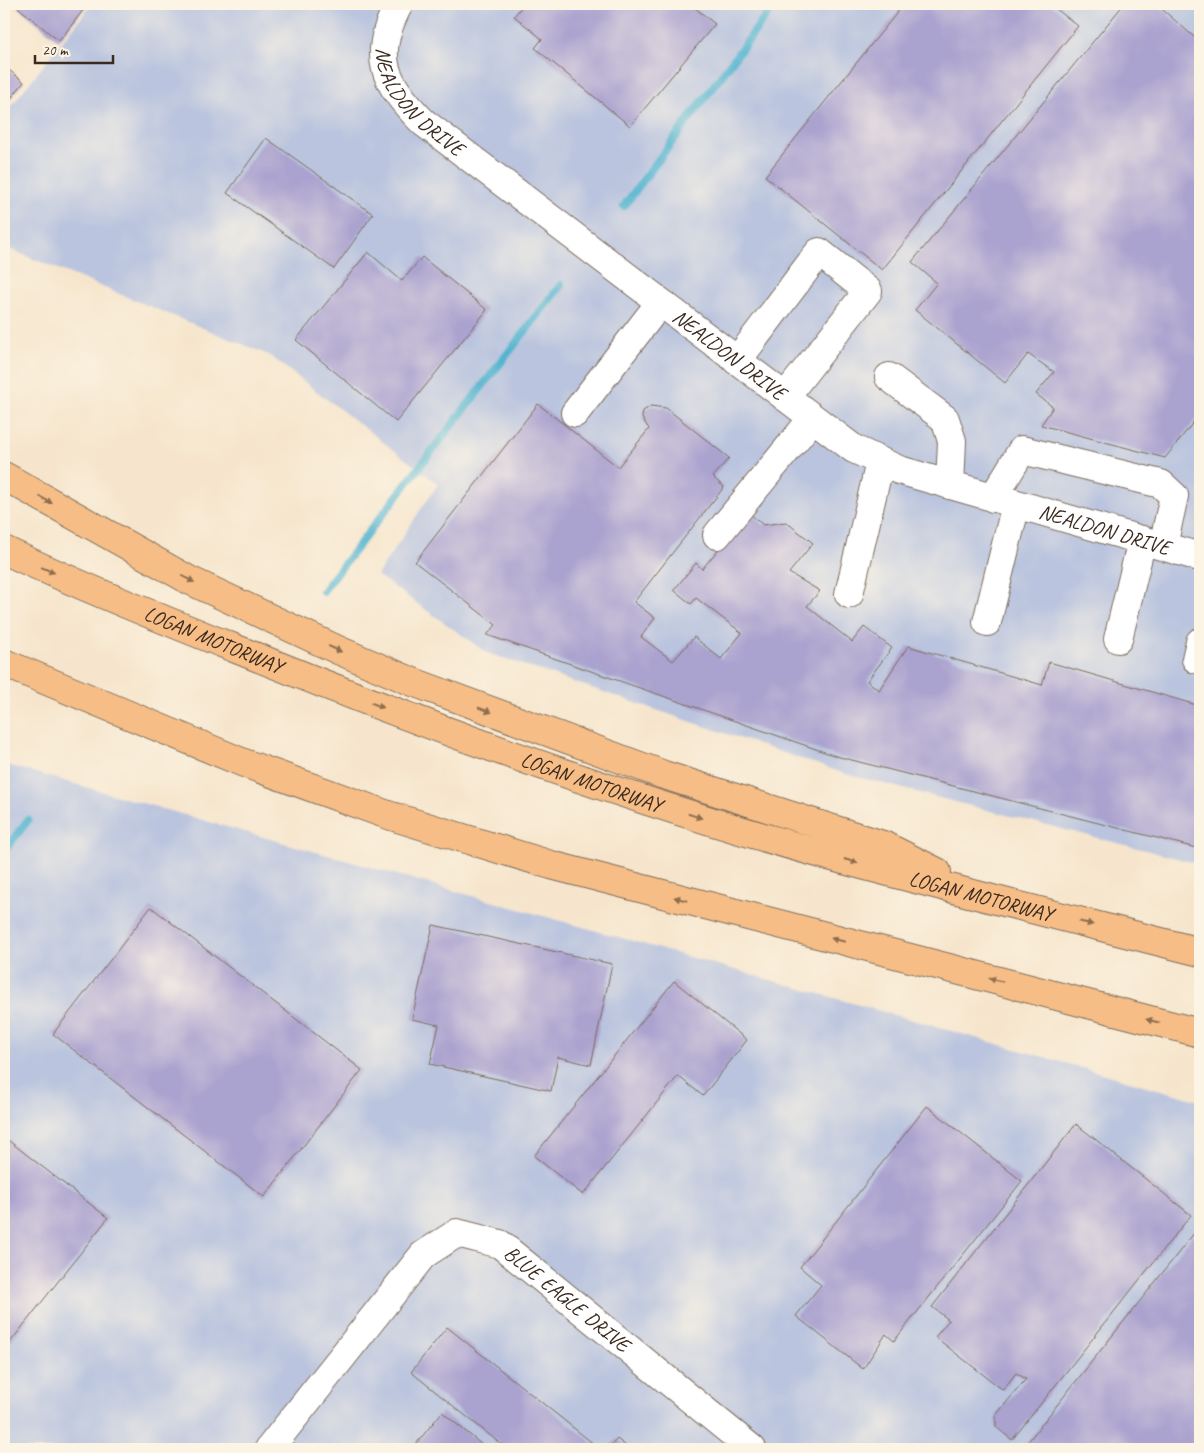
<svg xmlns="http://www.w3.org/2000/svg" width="1204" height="1453" viewBox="0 0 1204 1453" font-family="Caveat,sans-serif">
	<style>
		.industrial { fill: #bac4de }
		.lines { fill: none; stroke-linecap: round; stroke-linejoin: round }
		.stream { stroke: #51b4d0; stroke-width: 8 }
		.building { fill: #aaa2cf }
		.minor-casing { stroke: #7c6b5b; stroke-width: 30 }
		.highway-casing { stroke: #7c6b5b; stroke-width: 30 }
		.minor { stroke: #fff; stroke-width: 28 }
		.highway { stroke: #f6be86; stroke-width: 28 }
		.oneway { fill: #8f6d4d }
		.labels { text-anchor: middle; stroke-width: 4.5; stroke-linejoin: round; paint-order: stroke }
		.street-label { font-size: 21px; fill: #3b2a1e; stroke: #fcf5e5 }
	</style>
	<rect width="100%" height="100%" fill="#fcf5e5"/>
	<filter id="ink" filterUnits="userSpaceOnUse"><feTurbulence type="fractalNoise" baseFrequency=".02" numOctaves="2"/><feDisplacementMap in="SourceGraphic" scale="10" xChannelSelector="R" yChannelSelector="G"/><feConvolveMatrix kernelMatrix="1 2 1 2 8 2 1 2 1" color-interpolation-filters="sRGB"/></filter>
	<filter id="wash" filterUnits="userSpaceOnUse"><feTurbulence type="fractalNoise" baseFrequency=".0096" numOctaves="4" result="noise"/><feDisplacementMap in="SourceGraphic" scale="20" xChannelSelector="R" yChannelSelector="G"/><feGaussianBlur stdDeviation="1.12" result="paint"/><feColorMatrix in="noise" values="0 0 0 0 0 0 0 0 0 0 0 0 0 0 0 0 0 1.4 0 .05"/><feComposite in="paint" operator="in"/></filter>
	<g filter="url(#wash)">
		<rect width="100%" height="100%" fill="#f6e5cc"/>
		<g class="industrial">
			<polygon points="92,4 1200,4 1200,864 849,775 487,653 377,575 438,484 269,355 4,247 4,115"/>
			<polygon points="4,764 1200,1101 1200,1449 4,1449"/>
		</g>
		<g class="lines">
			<g class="stream">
				<polyline points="624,206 775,4"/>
				<polyline points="323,591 561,285"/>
				<polyline points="4,851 28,820"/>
			</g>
		</g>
		<g id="blocks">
			<g class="building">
				<polygon points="14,4 88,4 59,41"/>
				<polygon points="524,4 690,4 715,24 630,126 535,48 542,39 514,16"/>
				<polygon points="904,4 1050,4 1078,26 882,270 765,176"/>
				<polygon points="1124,4 1156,4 1200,42 1200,414 1165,458 1041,425 1053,407 1036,394 1054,372 1028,354 1005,383 915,310 937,283 912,262"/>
				<polygon points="4,66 24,82 4,107"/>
				<polygon points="266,138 373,214 334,269 227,193"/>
				<polygon points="368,252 402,281 422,257 487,310 396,422 296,340"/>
				<polygon points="538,404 618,467 649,429 642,418 643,411 651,406 666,408 729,458 713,477 724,487 634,602 655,618 641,637 673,661 694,637 721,659 742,633 696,598 691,604 674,590 696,563 702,569 749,513 763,525 786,522 813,543 789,573 820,591 807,606 852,642 864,627 892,648 867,681 879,690 908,646 1042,685 1049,662 1200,706 1200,849 836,756 487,635 496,625 415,562"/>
				<polygon points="151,907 362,1070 264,1197 53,1034"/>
				<polygon points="433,925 612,964 591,1065 558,1057 551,1091 430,1064 439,1025 412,1019"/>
				<polygon points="674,981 747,1040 703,1096 678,1076 583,1195 534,1156"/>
				<polygon points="927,1106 1022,1181 894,1341 886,1334 863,1369 796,1316 821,1285 800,1267"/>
				<polygon points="1076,1124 1191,1215 1012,1440 996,1427 996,1415 1026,1379 1016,1373 1003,1390 935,1337 949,1320 932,1307"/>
				<polygon points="4,1137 108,1218 4,1350"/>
				<polygon points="1195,1232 1200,1236 1200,1449 1022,1449"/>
				<polygon points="447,1327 600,1449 507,1449 411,1372"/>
				<polygon points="442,1412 487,1449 412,1449"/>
				<polygon points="617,1439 630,1449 608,1449"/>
			</g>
		</g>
	</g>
	<g filter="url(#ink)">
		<use href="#blocks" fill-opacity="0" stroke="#7c6b5b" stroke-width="1"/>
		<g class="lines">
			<defs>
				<g id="minor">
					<path id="s1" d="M399,4C371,55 383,82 423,122L854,449L899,470L1200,557"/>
					<polyline points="737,361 819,252 868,291 785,397"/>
					<polyline points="889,377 945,419 952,441 950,485"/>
					<polyline points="575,413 660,303"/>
					<polyline points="993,498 1022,450 1161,484 1174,496 1163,546"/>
					<polyline points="717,535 813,418"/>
					<polyline points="849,594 880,462"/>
					<polyline points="987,622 1016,504"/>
					<polyline points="1118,639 1142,540"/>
					<polyline points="1196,659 1200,642"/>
					<path id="s2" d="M269,1449L423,1255L457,1233L500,1244L752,1449"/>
				</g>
				<g id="highway">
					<polyline points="4,476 189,580 338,650 413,682 664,775 883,845 937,872"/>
					<path id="s3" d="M4,550C84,588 167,621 249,654C438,731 629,800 825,855C950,889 1075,920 1200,952"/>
					<polyline points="4,663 244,763 388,815 551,865 1200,1033"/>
				</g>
			</defs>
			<use href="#minor" class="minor-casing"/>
			<use href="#highway" class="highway-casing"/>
			<use href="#minor" class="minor"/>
			<use href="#highway" class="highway"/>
		</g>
		<defs><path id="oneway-solid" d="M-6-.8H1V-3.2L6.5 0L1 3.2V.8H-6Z" transform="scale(1.25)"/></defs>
		<g class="oneway">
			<use href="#oneway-solid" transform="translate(46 500) rotate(30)"/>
			<use href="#oneway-solid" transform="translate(48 570) rotate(23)"/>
			<use href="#oneway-solid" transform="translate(188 579) rotate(27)"/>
			<use href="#oneway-solid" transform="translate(335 649) rotate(24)"/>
			<use href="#oneway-solid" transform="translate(377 705) rotate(21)"/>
			<use href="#oneway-solid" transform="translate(485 710) rotate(21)"/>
			<use href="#oneway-solid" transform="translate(695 816) rotate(17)"/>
			<use href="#oneway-solid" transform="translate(851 861) rotate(15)"/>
			<use href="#oneway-solid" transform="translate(681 899) rotate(-165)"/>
			<use href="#oneway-solid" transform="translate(1086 923) rotate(14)"/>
			<use href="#oneway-solid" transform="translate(838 940) rotate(-166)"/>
			<use href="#oneway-solid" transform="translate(996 980) rotate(-166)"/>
			<use href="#oneway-solid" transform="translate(1153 1021) rotate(-166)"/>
		</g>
	</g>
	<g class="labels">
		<g class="street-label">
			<text dy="7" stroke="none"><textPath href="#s1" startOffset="114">NEALDON DRIVE</textPath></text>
			<text dy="7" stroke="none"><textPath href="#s1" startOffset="518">NEALDON DRIVE</textPath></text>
			<text dy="7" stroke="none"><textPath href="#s1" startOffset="938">NEALDON DRIVE</textPath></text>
			<text dy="7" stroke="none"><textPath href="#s3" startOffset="228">LOGAN MOTORWAY</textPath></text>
			<text dy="7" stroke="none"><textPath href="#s3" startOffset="632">LOGAN MOTORWAY</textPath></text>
			<text dy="7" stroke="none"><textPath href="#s3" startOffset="1038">LOGAN MOTORWAY</textPath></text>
			<text dy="7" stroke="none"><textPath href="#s2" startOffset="419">BLUE EAGLE DRIVE</textPath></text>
		</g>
	</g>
	<rect width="1204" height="1453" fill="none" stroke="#fcf5e5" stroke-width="20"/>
	<path d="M35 55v8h78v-8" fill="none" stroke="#3b2a1e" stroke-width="2.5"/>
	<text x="42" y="55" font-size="15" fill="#3b2a1e" stroke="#fcf5e5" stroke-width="4" paint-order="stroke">20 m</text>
</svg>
